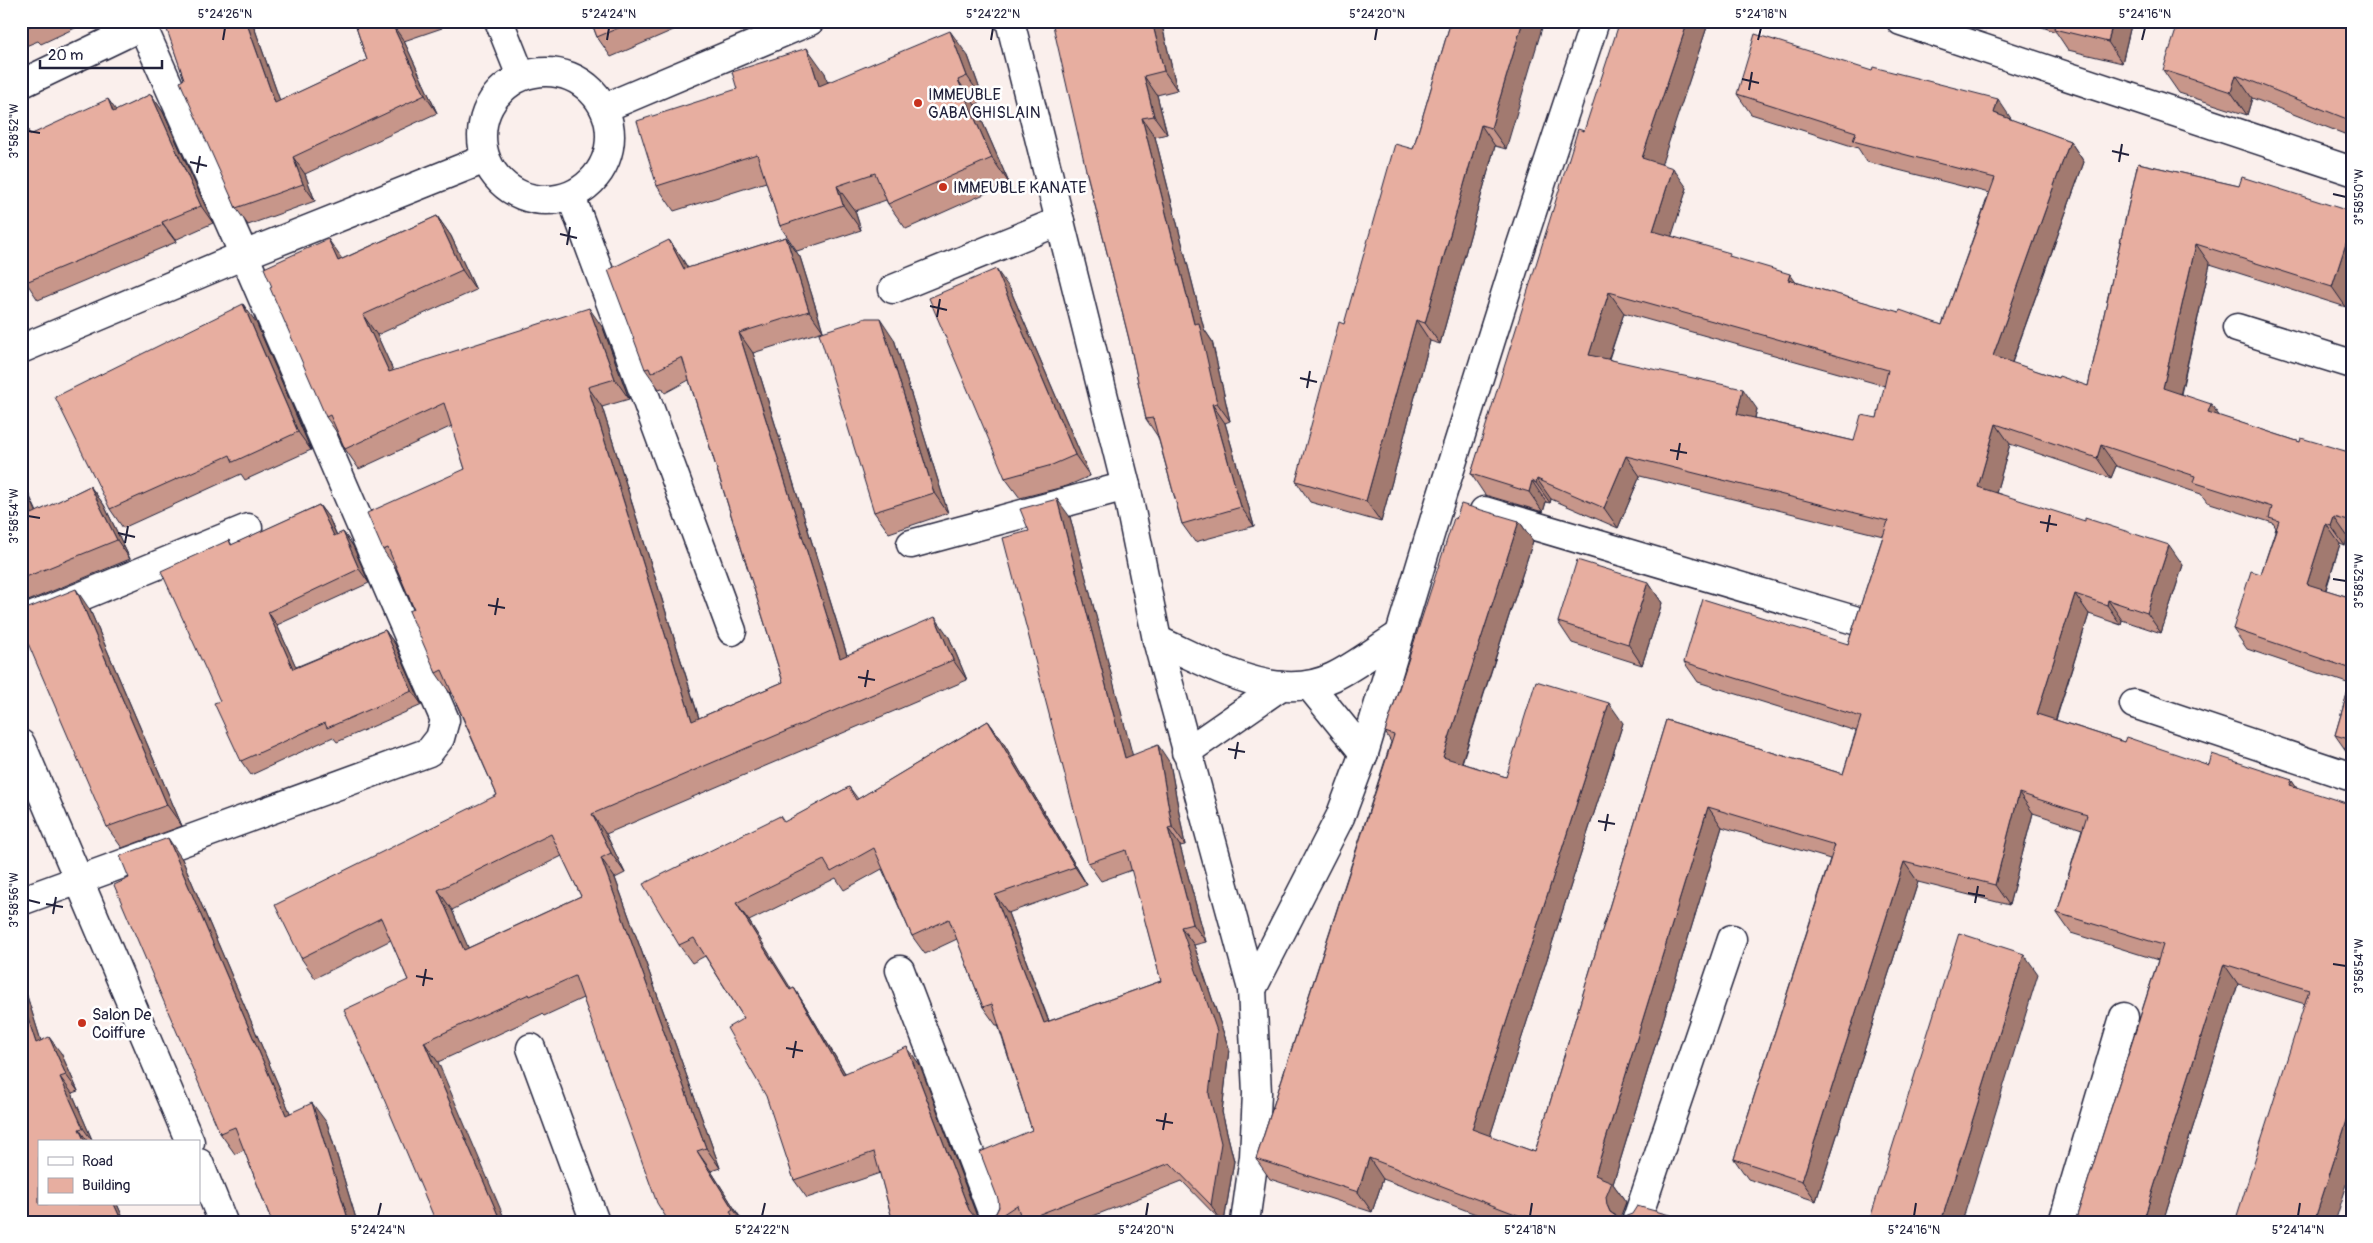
<svg xmlns="http://www.w3.org/2000/svg" width="2373" height="1243" viewBox="0 0 2373 1243" font-family="Pangolin,sans-serif">
	<style>
		.lines { fill: none; stroke-linecap: round; stroke-linejoin: round }
		.minor-casing { stroke: #22223b; stroke-width: 31 }
		.minor { stroke: #fff; stroke-width: 28 }
		.wall { fill: #c7968a; stroke: #22223b; fill-rule: evenodd }
		.shaded-wall { fill: #a27a70; stroke: #22223b }
		.building { fill: #e7aea0; stroke: #22223b; fill-rule: evenodd }
		.ticks { fill: none; stroke: #22223b; stroke-width: 2 }
		.poi-dot { fill: #c8321e; stroke: #fff; stroke-width: 2 }
		.labels { text-anchor: middle; stroke-width: 5; stroke-linejoin: round; paint-order: stroke }
		.poi-label { font-size: 16px; fill: #22223b; stroke: #fff; text-anchor: start }
		.neatline { fill: none; stroke: #22223b; stroke-width: 2 }
		.ticks-label { font-size: 12px; text-anchor: middle; fill: #22223b }
	</style>
	<rect width="100%" height="100%" fill="#faefec"/>
	<filter id="ink" filterUnits="userSpaceOnUse"><feTurbulence type="fractalNoise" baseFrequency=".02" numOctaves="2"/><feDisplacementMap in="SourceGraphic" scale="10" xChannelSelector="R" yChannelSelector="G"/><feConvolveMatrix kernelMatrix="1 2 1 2 8 2 1 2 1" color-interpolation-filters="sRGB"/></filter>
	<g filter="url(#ink)">
		<g class="lines">
			<defs>
				<g id="minor">
					<polyline points="499,21 521,76"/>
					<polyline points="1010,21 1126,486 1157,640 1252,989 1257,1093 1254,1157 1245,1222"/>
					<polyline points="1901,21 2352,171"/>
					<circle cx="546" cy="136" r="64"/>
					<polyline points="21,84 142,26"/>
					<polyline points="604,108 810,21"/>
					<polyline points="571,196 732,631"/>
					<polyline points="893,289 1060,221"/>
					<polyline points="2237,328 2352,364"/>
					<polyline points="21,349 244,255 485,159"/>
					<polyline points="1484,511 1854,620"/>
					<polyline points="911,544 1126,486"/>
					<polyline points="21,621 248,528"/>
					<path d="M1157,640C1209,663 1276,705 1333,677C1356,666 1377,649 1398,636"/>
					<polyline points="1309,685 1364,753"/>
					<polyline points="2134,704 2352,777"/>
					<polyline points="21,744 190,1142"/>
					<polyline points="1186,752 1281,686"/>
					<polyline points="21,901 429,752 440,738 445,720 244,255 140,21"/>
					<polyline points="900,970 996,1222"/>
					<polyline points="1252,989 1340,817 1364,753 1441,498 1518,254 1595,21"/>
					<polyline points="531,1048 595,1222"/>
					<polyline points="199,1163 223,1222"/>
					<polyline points="1636,1222 1732,939"/>
					<polyline points="2063,1222 2124,1017"/>
				</g>
			</defs>
			<use href="#minor" class="minor-casing"/>
			<use href="#minor" class="minor"/>
		</g>
		<g class="wall">
			<polygon points="21,21 90,21 41,44 38,41 21,48"/>
			<polygon points="156,21 252,21 280,101 367,60 354,21 439,21 442,28 404,41 437,113 305,174 315,201 248,225 236,208 184,79 166,25 160,27"/>
			<polygon points="591,21 694,21 611,57 597,37"/>
			<polygon points="1161,21 1177,90 1157,95 1167,134 1155,137 1204,329 1212,341 1230,421 1225,423 1254,526 1195,542 1182,524 1158,437 1146,419 1129,339 1086,170"/>
			<polygon points="1451,21 1506,149 1495,146 1440,344 1430,341 1381,522 1310,502 1296,481 1344,324 1413,149"/>
			<polygon points="2026,21 2132,21 2122,63 2068,50 2056,32"/>
			<polygon points="2352,21 2352,137 2252,98 2247,115 2179,93 2163,70"/>
			<path d="M1708,24L1661,164L1687,188L1671,236L1733,258L1795,282L1942,325L1989,193L1867,162L1858,148L1751,114L1737,94L2012,120L2070,141L2084,162L2012,363L2058,378L2088,386L2138,163L2352,212L2346,307L2210,264L2181,394L2219,416L2300,442L2352,453V538L2348,537L2345,546L2340,544L2326,590L2352,598V756L2349,755L2335,735L2350,684L2247,649L2233,629L2261,574L2276,528L2273,523L2207,502L2201,494L2116,466L2111,478L2010,444L1996,493L2183,565L2161,633L2122,620L2121,625L2089,614L2056,720L2124,742L2209,765L2292,780L2296,787L2352,1169L2305,1004L2238,984L2163,1222H2075L2158,960L2071,933L2057,913L2082,829L2033,813L2009,905L1918,882L1816,1201L1748,1179L1734,1159L1830,859L1722,827L1613,1184L1626,1202L1620,1217L1695,1222H1497L1383,1179L1372,1212L1270,1179L1256,1159L1391,742L1385,732L1456,519L1519,521L1533,541L1462,763L1506,777L1623,723L1490,1136L1535,1152L1666,720L1843,774L1856,731L1698,682L1684,662L1848,644L1883,536L1640,476L1618,528L1551,499L1550,503L1546,502L1543,512L1485,495L1471,474L1584,131ZM1624,313L1885,386L1877,418L1854,441L1755,418L1757,409L1609,359Z"/>
			<polygon points="968,56 984,101 975,105 1009,183 906,229 888,204 886,200 855,211 861,230 797,251 780,226 766,182 674,211 657,186 825,73 827,82"/>
			<polygon points="151,94 163,112 213,223 175,240 176,242 38,300 26,282 31,134 116,111"/>
			<path d="M437,216L451,236L476,290L377,335L393,371L603,328L629,399L602,407L699,718L783,682L689,380L665,393L662,388L659,389L645,369L669,240L683,260L688,268L786,237L800,257L823,331L753,353L847,655L949,637L967,680L606,834L625,873L615,878L720,1168L711,1171L743,1222H669L583,998L544,1016L542,1014L438,1062L436,1222L408,980L391,940L315,978L301,958L497,795L451,692L450,693L436,673L414,609L397,570L383,550L465,469L452,426L359,469L345,449L340,437L326,417L342,259ZM562,856L581,896L468,948L452,910Z"/>
			<polygon points="1010,289 1090,476 1067,486 1020,498 1005,478"/>
			<polygon points="256,322 311,450 245,480 241,474 123,528 110,509"/>
			<polygon points="894,339 948,513 889,533 874,512"/>
			<polygon points="21,477 37,512 90,486 104,505 130,559 21,604"/>
			<polygon points="319,505 329,518 337,535 343,532 353,546 369,583 277,625 296,667 385,630 395,644 422,705 337,742 333,737 251,775 241,761 229,540 232,545"/>
			<path d="M1070,517L1132,755L1170,763L1185,845L1180,846L1206,942L1194,945L1229,1049L1222,1112L1234,1161L1224,1222H1222L1182,1181L1078,1222H893L880,1173L807,1198L794,1180L744,1018L705,956L692,963L679,945L785,822L849,787L858,799L988,721L1001,739L1087,885L1008,913L1049,1021L1161,981L1132,870L1101,881L1088,863L1029,531ZM882,869L912,936L925,954L957,939L983,1007L996,1025H998L1032,1130L996,1213L988,1219H980L978,1218L920,1065L845,1073L806,1007L794,988L791,990L749,921L836,878L844,890Z"/>
			<polygon points="1648,582 1662,603 1642,665 1572,643 1558,622"/>
			<polygon points="90,610 182,826 122,848 107,827"/>
			<polygon points="182,859 290,1113 327,1123 357,1222 272,1222 244,1150 235,1154 220,1133"/>
			<polygon points="21,977 41,1041 61,1053 78,1091 72,1093 93,1142 39,1142 39,1204 117,1204 125,1222 21,1222"/>
		</g>
		<g class="shaded-wall">
			<polygon points="246,21 252,21 287,121 275,103"/>
			<polygon points="1152,21 1161,21 1177,90 1164,71"/>
			<polygon points="1523,21 1544,21 1506,149 1491,128"/>
			<polygon points="1688,21 1706,21 1708,24 1657,178 1642,158"/>
			<polygon points="2113,21 2132,21 2122,63 2108,42"/>
			<polygon points="392,24 404,41 437,113 425,95"/>
			<polygon points="950,31 968,56 984,101 967,76"/>
			<polygon points="807,48 825,73 836,111 819,86"/>
			<polygon points="2236,75 2252,98 2247,115 2231,92"/>
			<polygon points="1144,76 1157,95 1167,134 1154,116"/>
			<polygon points="958,80 975,105 1009,183 992,158"/>
			<polygon points="151,94 163,112 213,223 201,206"/>
			<polygon points="108,99 120,116 113,112"/>
			<polygon points="1998,99 2012,120 1994,113"/>
			<polygon points="1142,118 1155,137 1204,329 1212,341 1230,421 1217,403 1194,324"/>
			<polygon points="1481,125 1495,146 1440,344 1425,323"/>
			<polygon points="2070,141 2084,162 2007,376 1993,356"/>
			<polygon points="293,157 305,174 315,201 303,184"/>
			<polygon points="1673,168 1687,188 1667,251 1653,231"/>
			<polygon points="837,186 855,211 861,230 843,205"/>
			<polygon points="437,216 451,236 476,290 462,270"/>
			<polygon points="162,222 175,240 176,242 163,225"/>
			<polygon points="2352,225 2352,290 2346,307 2332,287"/>
			<polygon points="786,237 800,257 823,331 809,311"/>
			<polygon points="328,239 342,259 338,261"/>
			<polygon points="669,240 683,260 698,289 684,269"/>
			<polygon points="2196,244 2210,264 2177,409 2163,388"/>
			<polygon points="996,269 1010,289 1090,476 1075,455"/>
			<polygon points="1790,274 1804,294 1788,280"/>
			<polygon points="1609,292 1624,313 1603,375 1589,355"/>
			<polygon points="243,304 256,322 311,450 298,432"/>
			<polygon points="589,308 603,328 629,399 615,379"/>
			<polygon points="363,315 377,335 403,392 389,372"/>
			<polygon points="880,318 894,339 948,513 934,493"/>
			<polygon points="1416,320 1430,341 1381,522 1366,501"/>
			<polygon points="739,333 753,353 854,678 840,658"/>
			<polygon points="588,387 602,407 706,741 692,721"/>
			<polygon points="1743,389 1757,409 1751,434 1737,414"/>
			<polygon points="1212,404 1225,423 1254,526 1241,507"/>
			<polygon points="2211,404 2225,424 2208,412"/>
			<polygon points="1996,424 2010,444 1992,507 1978,487"/>
			<polygon points="2101,445 2116,466 2111,478 2097,458"/>
			<polygon points="1626,456 1640,476 1618,528 1604,508"/>
			<polygon points="21,477 46,534 32,514 21,489"/>
			<polygon points="1537,479 1551,499 1550,503 1536,483"/>
			<polygon points="1532,481 1546,502 1543,512 1529,492"/>
			<polygon points="90,486 104,505 130,559 117,540"/>
			<polygon points="1057,499 1070,517 1138,776 1125,758"/>
			<polygon points="319,505 329,518 343,550 334,536"/>
			<polygon points="2334,517 2348,537 2345,546 2331,526"/>
			<polygon points="1519,521 1533,541 1457,777 1443,757"/>
			<polygon points="2326,524 2340,544 2321,604 2307,584"/>
			<polygon points="343,532 353,546 369,583 359,569"/>
			<polygon points="2169,545 2183,565 2161,633 2147,613"/>
			<polygon points="1648,582 1662,603 1642,665 1628,644"/>
			<polygon points="76,589 90,610 182,826 167,805"/>
			<polygon points="2075,594 2089,614 2051,734 2037,714"/>
			<polygon points="2108,600 2122,620 2121,625 2107,605"/>
			<polygon points="268,612 277,625 303,682 293,669"/>
			<polygon points="935,617 949,637 967,680 953,660"/>
			<polygon points="385,630 395,644 422,705 412,691"/>
			<polygon points="1609,703 1623,723 1486,1149 1472,1129"/>
			<polygon points="988,721 1001,739 1087,885 1075,867"/>
			<polygon points="1158,745 1170,763 1185,845 1172,827"/>
			<polygon points="2292,780 2306,800 2290,785"/>
			<polygon points="2019,793 2033,813 2009,905 1995,885"/>
			<polygon points="1708,807 1722,827 1613,1184 1626,1202 1620,1218 1610,1212 1607,1205 1595,1175"/>
			<polygon points="592,814 606,834 625,873 611,853"/>
			<polygon points="1168,828 1180,846 1206,942 1193,924"/>
			<polygon points="168,838 182,859 300,1136 286,1115"/>
			<polygon points="601,858 615,878 720,1168 706,1148"/>
			<polygon points="1904,862 1918,882 1816,1201 1802,1181"/>
			<polygon points="438,890 452,910 478,970 464,950"/>
			<polygon points="995,895 1008,913 1056,1041 1044,1023"/>
			<polygon points="736,903 749,921 803,1008 790,990"/>
			<polygon points="1181,927 1194,945 1229,1049 1222,1112 1234,1161 1224,1222 1222,1222 1211,1205 1209,1094"/>
			<polygon points="2024,954 2038,974 1962,1222 1941,1222"/>
			<polygon points="2224,964 2238,984 2163,1222 2143,1222"/>
			<polygon points="21,977 47,1060 36,1043 21,997"/>
			<polygon points="794,988 806,1007 856,1092 843,1074"/>
			<polygon points="49,1037 61,1053 78,1091 66,1075"/>
			<polygon points="424,1042 438,1062 506,1222 501,1222"/>
			<polygon points="907,1047 920,1065 979,1222 977,1222 969,1210"/>
			<polygon points="60,1077 72,1093 93,1142 83,1128"/>
			<polygon points="312,1103 327,1123 357,1222 349,1222"/>
			<polygon points="2352,1105 2352,1169 2335,1222 2314,1222"/>
			<polygon points="79,1129 88,1142 85,1142"/>
			<polygon points="697,1151 711,1171 743,1222 733,1209"/>
			<polygon points="1369,1158 1383,1179 1372,1212 1358,1192"/>
			<polygon points="114,1204 117,1204 125,1222 122,1222"/>
		</g>
		<g class="building">
			<polygon points="21,21 40,21 28,27 27,23 21,25"/>
			<polygon points="164,21 246,21 275,103 367,60 354,21 399,21 392,24 425,95 293,157 303,184 236,208 180,82 184,79"/>
			<polygon points="591,21 635,21 597,37"/>
			<polygon points="1052,21 1152,21 1164,71 1144,76 1154,116 1142,118 1194,324 1199,323 1217,403 1212,404 1241,507 1182,524 1153,418 1146,419 1129,339 1086,170"/>
			<polygon points="1451,21 1523,21 1491,128 1481,125 1425,323 1416,320 1366,501 1296,481 1339,322 1344,324 1395,144 1413,149"/>
			<path d="M1620,21H1688L1642,158L1673,168L1653,231L1730,253L1729,256L1790,274L1788,280L1899,312L1900,310L1942,325L1995,178L1853,141L1856,132L1737,94L1755,34L1872,71L1873,67L1998,99L1994,113L2070,141L1993,356L2058,378L2059,376L2088,386L2138,163L2239,186L2242,177L2352,212V225L2332,287L2196,244L2163,388L2211,404L2208,412L2300,442L2301,438L2352,453V522L2334,517L2331,526L2326,524L2307,584L2352,598V669L2233,629L2251,571L2261,574L2279,521L2269,518L2272,507L2193,482L2195,476L2101,445L2097,458L1996,424L1978,487L2085,521V518L2169,545L2147,613L2108,600L2107,605L2075,594L2037,714L2124,742L2126,737L2209,765L2212,754L2292,780L2290,785L2352,805V1105L2314,1222H2235L2309,990L2224,964L2143,1222H2075L2163,945L2057,913L2087,815L2019,793L1995,885L1904,862L1802,1181L1734,1159L1835,845L1708,807L1595,1175L1612,1182L1606,1197L1607,1205L1610,1212L1617,1217H1624L1632,1214L1637,1206L1695,1222H1536L1369,1158L1358,1192L1256,1159L1394,735L1385,732L1454,518L1456,519L1461,504L1519,521L1443,757L1506,777L1536,681L1609,703L1472,1129L1535,1152L1666,720L1843,774L1861,717L1684,662L1703,599L1848,644L1888,521L1626,456L1604,508L1537,479L1536,483L1532,481L1529,492L1471,474L1578,129L1584,131ZM1609,292L1888,370L1877,418L1861,415L1854,441L1737,414L1743,389L1589,355Z"/>
			<polygon points="2056,21 2113,21 2108,42 2054,29"/>
			<polygon points="2179,21 2352,21 2352,121 2236,75 2231,92 2163,70"/>
			<polygon points="950,31 967,76 958,80 992,158 888,204 875,173 837,186 843,205 780,226 757,154 657,186 637,121 737,89 732,72 807,48 819,86"/>
			<polygon points="151,94 201,206 162,222 163,225 26,282 21,270 21,133 28,130 30,135 108,99 113,112"/>
			<path d="M437,216L462,270L363,315L389,372L589,308L615,379L588,387L692,721L783,682L682,357L651,373L649,368L645,369L608,270L669,240L684,269L786,237L809,311L739,333L840,658L935,617L953,660L592,814L611,853L601,858L706,1148L697,1151L733,1209L730,1211L735,1222H669L657,1203L575,976L530,996L529,994L424,1042L501,1222H436L381,1092L344,1010L408,980L381,918L301,958L275,905L497,795L442,670L436,673L409,611L414,609L388,548L383,550L367,513L465,469L444,403L345,449L330,415L326,417L270,288L272,287L264,268L328,239L338,261ZM551,834L581,896L464,950L438,890Z"/>
			<polygon points="996,269 1075,455 1052,465 1005,478 929,298"/>
			<polygon points="243,304 298,432 233,462 230,455 110,509 55,397"/>
			<polygon points="866,318 880,318 934,493 874,512 819,333"/>
			<polygon points="90,486 117,540 21,579 21,489 32,514"/>
			<path d="M1057,499L1125,758L1158,745L1172,827L1168,828L1193,924L1181,927L1217,1031L1209,1094L1221,1143L1211,1205L1170,1163L1022,1221L1017,1205L991,1222H893L874,1152L794,1180L766,1096L727,1028L744,1018L694,938L679,945L643,884L780,816L784,822L849,787L856,800L988,721L1075,867L995,895L1044,1023L1161,981L1126,850L1088,863L1003,538L1029,531L1020,509ZM874,848L912,936L949,919L983,1007L992,1004L1032,1130L980,1152L998,1199L999,1207L996,1213L988,1219H980L974,1216L969,1210L907,1047L843,1074L794,988L790,990L736,903L824,860L831,872Z"/>
			<polygon points="319,505 334,536 343,532 359,569 268,612 293,669 385,630 412,691 327,728 325,723 241,761 214,703 220,701 161,571 229,540 231,545"/>
			<polygon points="1577,560 1648,582 1628,644 1558,622"/>
			<polygon points="76,589 167,805 107,827 21,627 21,611"/>
			<polygon points="2352,677 2352,740 2335,735"/>
			<polygon points="168,838 286,1115 312,1103 349,1222 272,1222 235,1127 220,1133 114,885 129,878 120,856"/>
			<polygon points="1959,933 2024,954 1941,1222 1869,1222"/>
			<polygon points="21,997 36,1043 49,1037 66,1075 60,1077 83,1128 79,1129 85,1142 39,1142 39,1204 114,1204 122,1222 21,1222"/>
		</g>
	</g>
	<path class="ticks" d="M223,40L225,28M607,40L609,28M991,40L993,28M1375,40L1377,28M1758,40L1761,28M2142,40L2145,28M1742,79L1759,83M1749,90L1752,72M28,131L40,133M2112,151L2129,155M190,162L207,166M2119,162L2122,144M197,173L200,156M2333,194L2346,197M560,234L577,238M567,245L570,227M930,306L947,310M937,317L940,299M1300,378L1317,382M1307,388L1310,371M1670,450L1687,453M1677,460L1680,443M28,516L40,518M2040,522L2057,525M2047,532L2050,515M118,533L135,537M125,543L128,526M2333,579L2346,581M488,605L505,608M495,615L498,598M858,677L875,680M865,687L868,670M1228,749L1245,752M1235,759L1238,742M1598,821L1615,824M1605,831L1608,814M1968,893L1985,896M28,900L40,903M1975,903L1978,886M46,904L63,907M53,914L56,897M2333,964L2346,966M416,976L433,979M423,986L426,969M786,1048L803,1051M793,1058L796,1041M1156,1120L1173,1123M1163,1130L1166,1113M378,1216L381,1203M762,1216L765,1203M1146,1216L1148,1203M1530,1216L1532,1203M1914,1216L1916,1203M2298,1216L2300,1203"/>
	<g class="poi-dot">
		<circle cx="918" cy="103" r="5"/>
		<circle cx="943" cy="187" r="5"/>
		<circle cx="82" cy="1023" r="5"/>
	</g>
	<g class="labels">
		<g class="poi-label">
			<text x="928" y="100">IMMEUBLE<tspan x="928" dy="18">GABA GHISLAIN</tspan></text>
			<text x="953" y="193">IMMEUBLE KANATE</text>
			<text x="92" y="1020">Salon De<tspan x="92" dy="18">Coiffure</tspan></text>
		</g>
	</g>
	<rect width="2373" height="1243" fill="none" stroke="#fff" stroke-width="55"/>
	<rect x="38" y="1140" width="162" height="65" fill="#ffffff" stroke="#a7a7b1"/>
	<rect x="48" y="1157" width="25" height="8" fill="#ffffff" stroke="#a7a7b1"/>
	<text x="82" y="1166" font-size="15" fill="#22223b">Road</text>
	<rect x="48" y="1178" width="25" height="15" fill="#e7aea0" stroke="#a7a7b1"/>
	<text x="82" y="1190" font-size="15" fill="#22223b">Building</text>
	<path d="M40 60v8h122v-8" fill="none" stroke="#22223b" stroke-width="2.5"/>
	<text x="48" y="60" font-size="15" fill="#22223b" stroke="#ffffff" stroke-width="4" paint-order="stroke">20 m</text>
	<rect x="28" y="28" width="2318" height="1188" class="neatline"/>
	<g class="ticks-label">
		<text x="225" y="18">5°24'26"N</text>
		<text x="609" y="18">5°24'24"N</text>
		<text x="993" y="18">5°24'22"N</text>
		<text x="1377" y="18">5°24'20"N</text>
		<text x="1761" y="18">5°24'18"N</text>
		<text x="2145" y="18">5°24'16"N</text>
		<text transform="translate(14 131) rotate(-90)" y="4">3°58'52"W</text>
		<text transform="translate(2359 197) rotate(-90)" y="4">3°58'50"W</text>
		<text transform="translate(14 516) rotate(-90)" y="4">3°58'54"W</text>
		<text transform="translate(2359 581) rotate(-90)" y="4">3°58'52"W</text>
		<text transform="translate(14 900) rotate(-90)" y="4">3°58'56"W</text>
		<text transform="translate(2359 966) rotate(-90)" y="4">3°58'54"W</text>
		<text x="378" y="1234">5°24'24"N</text>
		<text x="762" y="1234">5°24'22"N</text>
		<text x="1146" y="1234">5°24'20"N</text>
		<text x="1530" y="1234">5°24'18"N</text>
		<text x="1914" y="1234">5°24'16"N</text>
		<text x="2298" y="1234">5°24'14"N</text>
	</g>
</svg>
